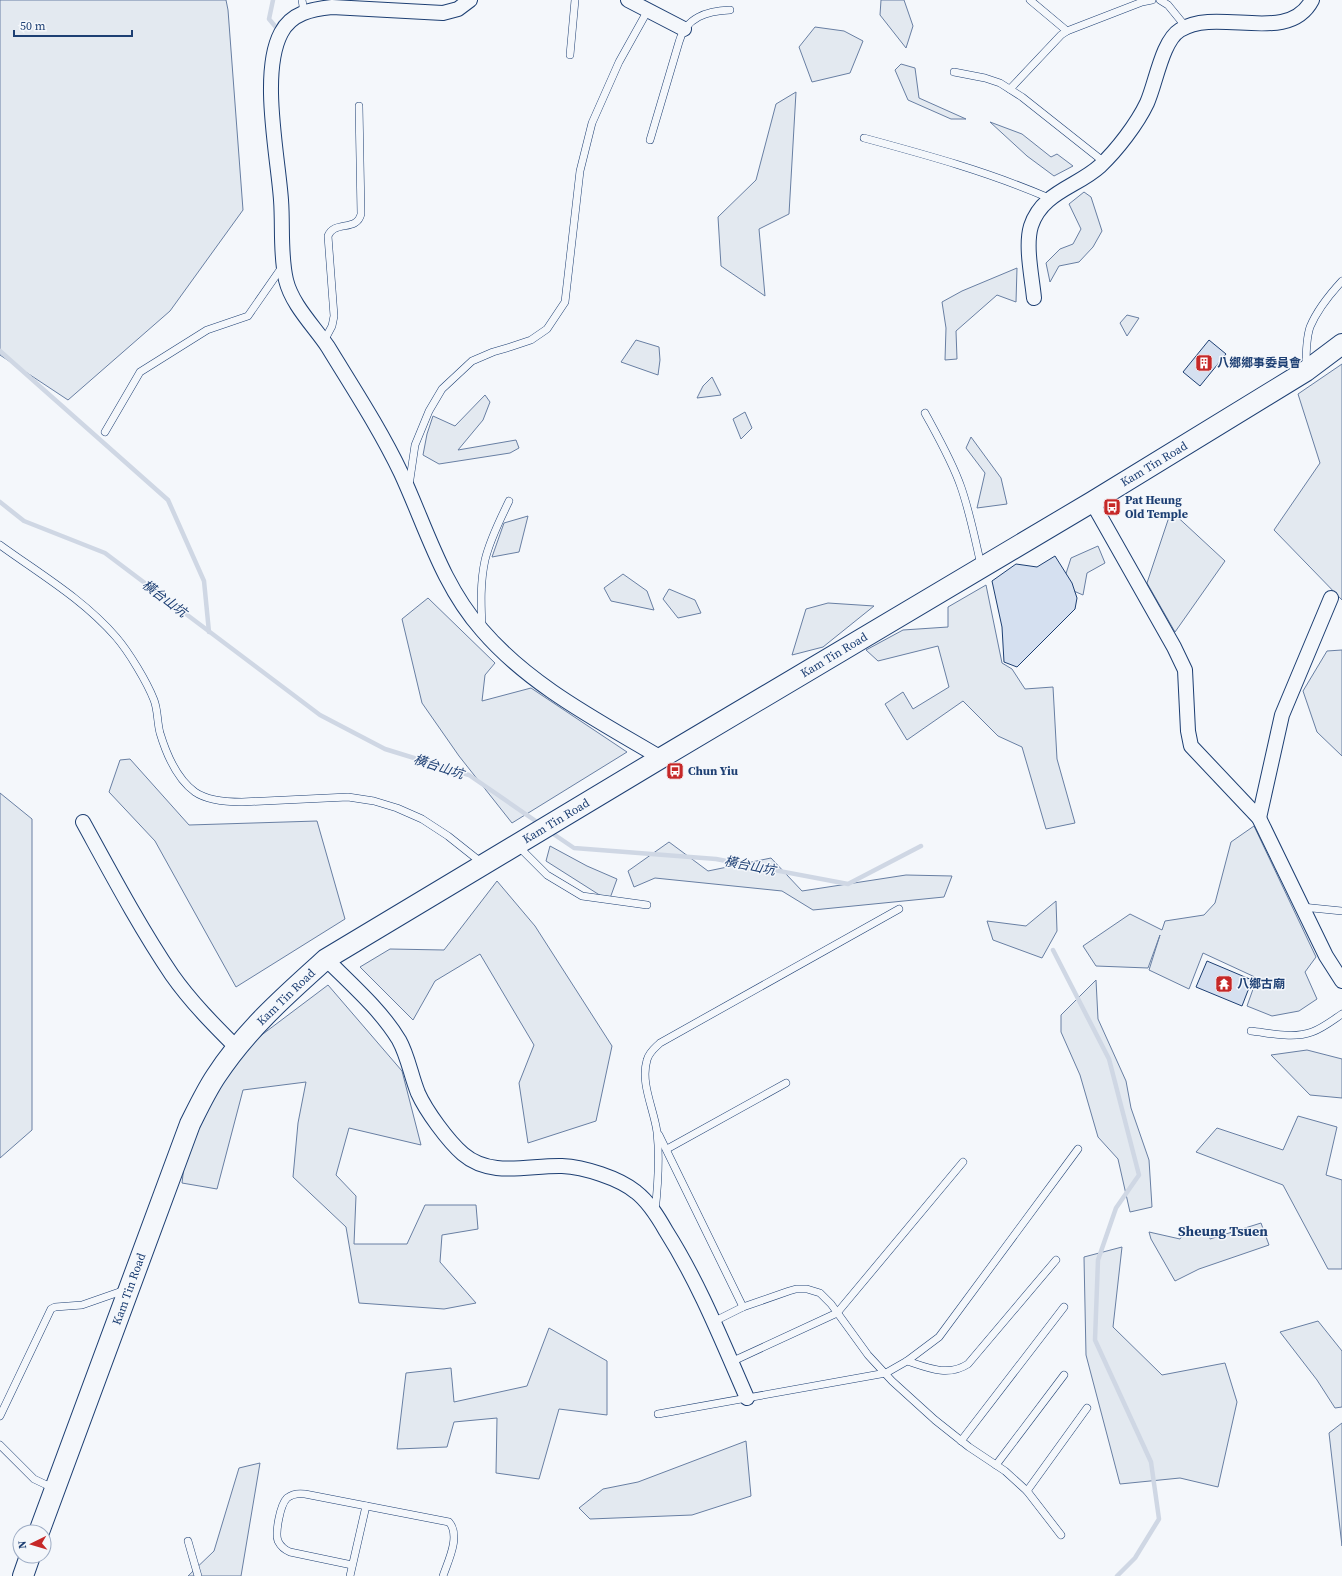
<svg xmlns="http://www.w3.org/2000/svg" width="1342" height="1576" viewBox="0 0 1342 1576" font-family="'Source Serif 4','Noto Sans TC',serif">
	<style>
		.green { fill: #e3e9f0; stroke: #687fa3 }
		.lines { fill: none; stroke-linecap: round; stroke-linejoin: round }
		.stream { stroke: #cfd7e4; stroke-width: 4.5 }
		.building { fill: #d5e0f0; stroke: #1d3f73 }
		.service-casing { stroke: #1d3f73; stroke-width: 8 }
		.minor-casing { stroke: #1d3f73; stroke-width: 16 }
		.secondary-casing { stroke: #1d3f73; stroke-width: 22 }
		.service { stroke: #f4f7fb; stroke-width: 7 }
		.minor { stroke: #f4f7fb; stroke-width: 14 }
		.secondary { stroke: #f4f7fb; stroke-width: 20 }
		.labels { text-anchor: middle; stroke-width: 3; stroke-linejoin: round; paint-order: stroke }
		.poi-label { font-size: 12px; font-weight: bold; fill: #1d3f73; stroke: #f4f7fb; text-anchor: start }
		.street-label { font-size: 12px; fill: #1d3f73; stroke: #f4f7fb }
		.water-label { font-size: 13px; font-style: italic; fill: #1d3f73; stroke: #f4f7fb }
		.quarter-label { font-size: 14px; font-weight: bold; fill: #1d3f73; stroke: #f4f7fb }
	</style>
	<rect width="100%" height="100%" fill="#f4f7fb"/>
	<g class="green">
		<polygon points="0,0 226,0 228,10 243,210 170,311 68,400 0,355"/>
		<polygon points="881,0 904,0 913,26 906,48 880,15"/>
		<polygon points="815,27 844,31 863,41 850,73 812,82 799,47"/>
		<polygon points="901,64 915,68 919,98 966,119 951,119 908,100 895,70"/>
		<polygon points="796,92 789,214 759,229 765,296 721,266 718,217 756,180 776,104"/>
		<polygon points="990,122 1022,134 1051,157 1057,154 1073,166 1054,176 1027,156"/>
		<polygon points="1084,192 1091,197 1102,231 1093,247 1079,262 1059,266 1050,282 1046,263 1060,249 1073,244 1081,229 1069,204"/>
		<polygon points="1017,268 1016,302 997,295 956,331 957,359 945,360 946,328 942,302 962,291"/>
		<polygon points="1127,315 1139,318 1127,336 1120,323"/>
		<polygon points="636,340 659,347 660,360 658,375 621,362"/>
		<polygon points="1342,364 1342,600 1274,530 1320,463 1298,394"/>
		<polygon points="712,377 721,395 697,398 703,386"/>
		<polygon points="485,395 490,402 483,420 458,450 516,440 519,448 510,453 439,464 423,455 427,434 433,416 455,426"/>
		<polygon points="745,412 752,428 741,439 733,419"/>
		<polygon points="971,437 1001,478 1007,504 977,508 985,473 966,448"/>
		<polygon points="1171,511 1225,561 1175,632 1147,583"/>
		<polygon points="528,516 519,552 492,557 504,523"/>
		<polygon points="1098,546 1105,563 1087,573 1083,595 1062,586 1071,558"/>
		<polygon points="623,574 647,591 654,610 611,601 604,588"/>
		<polygon points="986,585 1002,663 1012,669 1025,689 1053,687 1057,759 1075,823 1046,829 1022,747 998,736 963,701 907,740 885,704 903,692 913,709 949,687 938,646 878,661 866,650 903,630 948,627 948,607"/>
		<polygon points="669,589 695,600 701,613 678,618 663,599"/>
		<polygon points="428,598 495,663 485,675 482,701 531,688 627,752 512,823 459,756 422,703 402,619"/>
		<polygon points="828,603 874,606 823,647 792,655 806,609"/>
		<polygon points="1342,650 1342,756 1317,732 1303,691 1327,651"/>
		<polygon points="130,759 189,825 317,821 345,919 236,987 155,841 109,792 120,760"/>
		<polygon points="0,793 32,819 32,1130 0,1158"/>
		<polygon points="1254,826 1316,957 1305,972 1317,999 1299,1011 1272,1016 1247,1006 1257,978 1203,953 1189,989 1149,970 1160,935 1148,968 1096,966 1083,946 1130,914 1162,930 1165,921 1204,915 1215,903 1231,842"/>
		<polygon points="669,842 708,871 771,858 802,891 906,875 952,876 944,897 813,910 782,891 655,878 634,887 628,871"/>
		<polygon points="550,846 587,866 617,879 609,901 546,861"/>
		<polygon points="497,881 535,926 612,1046 596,1121 528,1143 519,1083 534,1045 480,954 435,981 413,1020 360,967 390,949 444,950"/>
		<polygon points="1056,901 1057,931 1042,958 993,940 987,921 1026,926"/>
		<polygon points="1096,980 1098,1019 1126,1081 1131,1108 1149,1160 1152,1207 1130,1212 1118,1159 1098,1137 1080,1075 1061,1032 1061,1015"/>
		<polygon points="328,985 402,1071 421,1145 349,1128 336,1175 356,1196 354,1244 407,1244 425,1205 476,1205 478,1229 442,1235 440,1262 476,1303 444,1309 359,1303 346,1227 293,1177 298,1123 306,1082 243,1090 217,1189 182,1183 190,1116 247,1046"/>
		<polygon points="1307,1050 1342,1059 1342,1098 1310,1095 1271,1055"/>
		<polygon points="1298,1116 1337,1127 1326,1175 1342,1180 1342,1269 1328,1269 1283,1185 1196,1152 1217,1128 1283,1150"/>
		<polygon points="1261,1223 1269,1245 1199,1269 1175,1281 1151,1239 1149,1232 1180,1239 1187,1229 1209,1232 1210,1239"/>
		<polygon points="1122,1247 1113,1327 1162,1375 1225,1363 1237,1402 1218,1487 1180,1478 1120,1484 1086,1355 1084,1257"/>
		<polygon points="1318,1321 1342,1351 1342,1407 1335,1408 1317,1380 1280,1332"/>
		<polygon points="549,1328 607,1361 607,1415 559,1409 539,1479 496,1473 497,1418 454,1422 447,1447 397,1449 406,1373 451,1368 454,1402 527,1386"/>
		<polygon points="1342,1423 1342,1546 1329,1433"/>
		<polygon points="746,1441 751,1496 692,1515 590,1519 579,1508 603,1489 638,1482"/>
		<polygon points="260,1463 241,1576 188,1576 214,1551 239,1468"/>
	</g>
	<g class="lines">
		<g class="stream">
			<polyline points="273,0 269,19 280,32"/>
			<polyline points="0,351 168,500 204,581 209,632"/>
			<polyline points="0,502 24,521 105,553 320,715 385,749 469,775 540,824"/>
			<polyline points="549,831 574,848 716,859 848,884 921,846"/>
			<polyline points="1053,950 1109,1059 1139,1175 1116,1208 1098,1260 1095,1340 1151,1462 1159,1519 1135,1558 1117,1576"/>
		</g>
	</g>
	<g class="building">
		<polygon points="1209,340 1226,354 1200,386 1183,372"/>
		<polygon points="1055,556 1072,583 1077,598 1075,609 1017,667 1004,662 1002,627 992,581 1016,564 1037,567"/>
		<polygon points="1207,961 1252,980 1242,1006 1196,987"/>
	</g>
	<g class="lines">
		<defs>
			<g id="service">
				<polyline points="302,0 304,12"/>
				<polyline points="1030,0 1067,31"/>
				<polyline points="1160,0 1168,5 1186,27"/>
				<polyline points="570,55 575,0"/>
				<polyline points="954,72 985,78 1000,83 1022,97 1104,162"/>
				<polyline points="1010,89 1061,35 1067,31 1142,2 1152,0"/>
				<path d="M864,138C927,155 989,172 1049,198"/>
				<path d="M650,140L679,42C686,17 707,11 730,10"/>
				<path d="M324,341L332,326L334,316L328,236C334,220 357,232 361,214L359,106"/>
				<path d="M1306,367C1306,354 1306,339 1310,327C1317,310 1330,294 1342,281"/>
				<path d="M925,413C938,437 952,461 961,487C970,513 975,539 981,565"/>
				<polyline points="105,432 140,372 207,330 248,316 282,267"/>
				<polyline points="409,486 415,445 429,411 442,389 472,361 493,352 510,347 531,340 547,329 565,302 580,171 592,123 619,62 648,10"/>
				<path d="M0,545C40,574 83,599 116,637C129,652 147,682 154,700C158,710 157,722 160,733C166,753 177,779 195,792C208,801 227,802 242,802L348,797L374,801L397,808L422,819L448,836L482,863"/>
				<path d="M482,628C481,605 480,583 485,560C490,539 500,520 509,501"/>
				<polyline points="517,845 547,875 582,896 647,905"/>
				<polyline points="1302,907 1342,911"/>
				<path d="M1251,1031C1270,1033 1293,1039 1312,1032C1323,1028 1333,1020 1342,1014"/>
				<polyline points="659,1135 743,1307"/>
				<polyline points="667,1149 786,1083"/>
				<path d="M655,1212C658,1185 660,1159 657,1132C654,1109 640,1083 647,1060C649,1052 655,1048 660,1043L899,909"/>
				<polyline points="713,1322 743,1307 789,1291 796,1289 807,1289 820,1293 831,1304 868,1355 892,1381 935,1420 969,1447 1005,1471 1027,1491 1061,1535"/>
				<path d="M907,1361C928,1368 948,1377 968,1364L1056,1260"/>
				<polyline points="731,1362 837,1313 963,1162"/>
				<polyline points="658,1414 886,1373 907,1361 939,1337 1078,1149"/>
				<polyline points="0,1416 51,1309 55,1307 82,1305 125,1290"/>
				<polyline points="961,1441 1064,1307"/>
				<polyline points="0,1445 34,1479 53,1488"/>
				<polyline points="996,1465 1064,1375"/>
				<polyline points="1027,1491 1087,1408"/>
				<polyline points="188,1541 198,1576"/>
				<path d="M352,1565L290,1552C285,1550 281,1547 278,1541C275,1533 280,1505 287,1498C292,1494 298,1493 305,1494L449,1522C461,1536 448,1561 443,1576"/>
				<polyline points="350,1576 366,1506"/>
			</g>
			<g id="minor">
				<path d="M470,0L458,9L443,13L332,7C312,9 291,13 281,33C260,73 278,156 281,200C283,226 280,255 286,280C292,305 314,326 328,347C353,388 380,429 401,473C426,527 442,585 482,630C530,686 599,721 661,758"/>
				<polyline points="628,0 684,29"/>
				<path d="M1034,298C1032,277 1025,246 1031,226C1042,192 1077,187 1100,166C1117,150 1137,124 1147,103C1156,83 1162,41 1180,30C1218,6 1288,46 1312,0"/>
				<polyline points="1092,502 1174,647 1185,670 1188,731 1191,746 1259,818 1326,956 1342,981"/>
				<polyline points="1259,818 1282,715 1331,598"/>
				<path d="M83,822C111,873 139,926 172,975C191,1002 214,1025 237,1048"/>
				<path d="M326,959C351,984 381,1010 399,1040C408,1056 411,1076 418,1093C426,1111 448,1141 463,1154C491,1178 529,1165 562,1166C584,1167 619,1178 636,1192C649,1202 658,1217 666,1231C699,1283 722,1341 747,1398"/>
			</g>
			<g id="secondary">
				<path d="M39,1532L190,1124C198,1108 206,1091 216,1076C246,1030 286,995 326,959L661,758L1092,502L1306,371L1342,344"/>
				<polyline points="23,1576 30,1556"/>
			</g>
		</defs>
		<use href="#service" class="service-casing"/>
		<use href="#minor" class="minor-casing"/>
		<use href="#secondary" class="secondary-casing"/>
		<use href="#service" class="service"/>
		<use href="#minor" class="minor"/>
		<use href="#secondary" class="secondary"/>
	</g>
	<defs>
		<symbol id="building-square" viewBox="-11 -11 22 22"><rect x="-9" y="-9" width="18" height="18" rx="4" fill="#c62828" stroke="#f4f7fb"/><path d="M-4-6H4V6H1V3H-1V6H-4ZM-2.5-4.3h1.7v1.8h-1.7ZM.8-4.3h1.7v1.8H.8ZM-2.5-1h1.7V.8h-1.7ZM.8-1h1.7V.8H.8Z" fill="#fff"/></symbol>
		<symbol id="bus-square" viewBox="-11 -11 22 22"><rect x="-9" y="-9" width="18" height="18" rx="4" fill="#c62828" stroke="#f4f7fb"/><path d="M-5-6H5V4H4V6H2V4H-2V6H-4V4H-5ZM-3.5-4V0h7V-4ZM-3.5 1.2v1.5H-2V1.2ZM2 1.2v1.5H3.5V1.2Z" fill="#fff"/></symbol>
		<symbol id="temple-square" viewBox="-11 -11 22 22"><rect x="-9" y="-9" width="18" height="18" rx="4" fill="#c62828" stroke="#f4f7fb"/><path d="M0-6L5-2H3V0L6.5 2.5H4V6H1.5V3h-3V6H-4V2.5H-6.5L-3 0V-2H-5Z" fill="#fff"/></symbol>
	</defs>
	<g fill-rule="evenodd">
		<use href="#building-square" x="1194" y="353" width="20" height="20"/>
		<use href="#bus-square" x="1102" y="497" width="20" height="20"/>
		<use href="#bus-square" x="665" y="761" width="20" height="20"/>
		<use href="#temple-square" x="1214" y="974" width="20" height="20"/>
	</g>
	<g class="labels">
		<g class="poi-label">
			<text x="1217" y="367">八鄉鄉事委員會</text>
			<text x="1125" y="504">Pat Heung<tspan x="1125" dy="14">Old Temple</tspan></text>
			<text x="688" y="775">Chun Yiu</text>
			<text x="1237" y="988">八鄉古廟</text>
		</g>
		<g class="street-label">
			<text transform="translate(1154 464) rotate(-31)" y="4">Kam Tin Road</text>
			<text transform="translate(834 655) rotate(-31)" y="4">Kam Tin Road</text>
			<text transform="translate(556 821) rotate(-31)" y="4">Kam Tin Road</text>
			<text transform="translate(286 997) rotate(-44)" y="4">Kam Tin Road</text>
			<text transform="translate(129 1289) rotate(-70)" y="4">Kam Tin Road</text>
		</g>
		<g class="water-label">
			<text transform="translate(165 598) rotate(37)" y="5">橫台山坑</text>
			<text transform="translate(439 766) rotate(18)" y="5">橫台山坑</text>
			<text transform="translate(750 865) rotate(11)" y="5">橫台山坑</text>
		</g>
		<g class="quarter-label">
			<text x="1223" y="1236">Sheung Tsuen</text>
		</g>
	</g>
	<g transform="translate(32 1544) rotate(265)"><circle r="19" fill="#f4f7fb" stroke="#9eadc5"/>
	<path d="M0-3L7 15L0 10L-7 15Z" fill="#c62828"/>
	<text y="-6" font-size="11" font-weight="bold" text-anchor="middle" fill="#1d3f73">N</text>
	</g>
	<path d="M14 30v6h118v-6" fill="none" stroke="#1d3f73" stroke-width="2"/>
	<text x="20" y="30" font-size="12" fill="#1d3f73" stroke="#f4f7fb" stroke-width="3" paint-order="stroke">50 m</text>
</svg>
